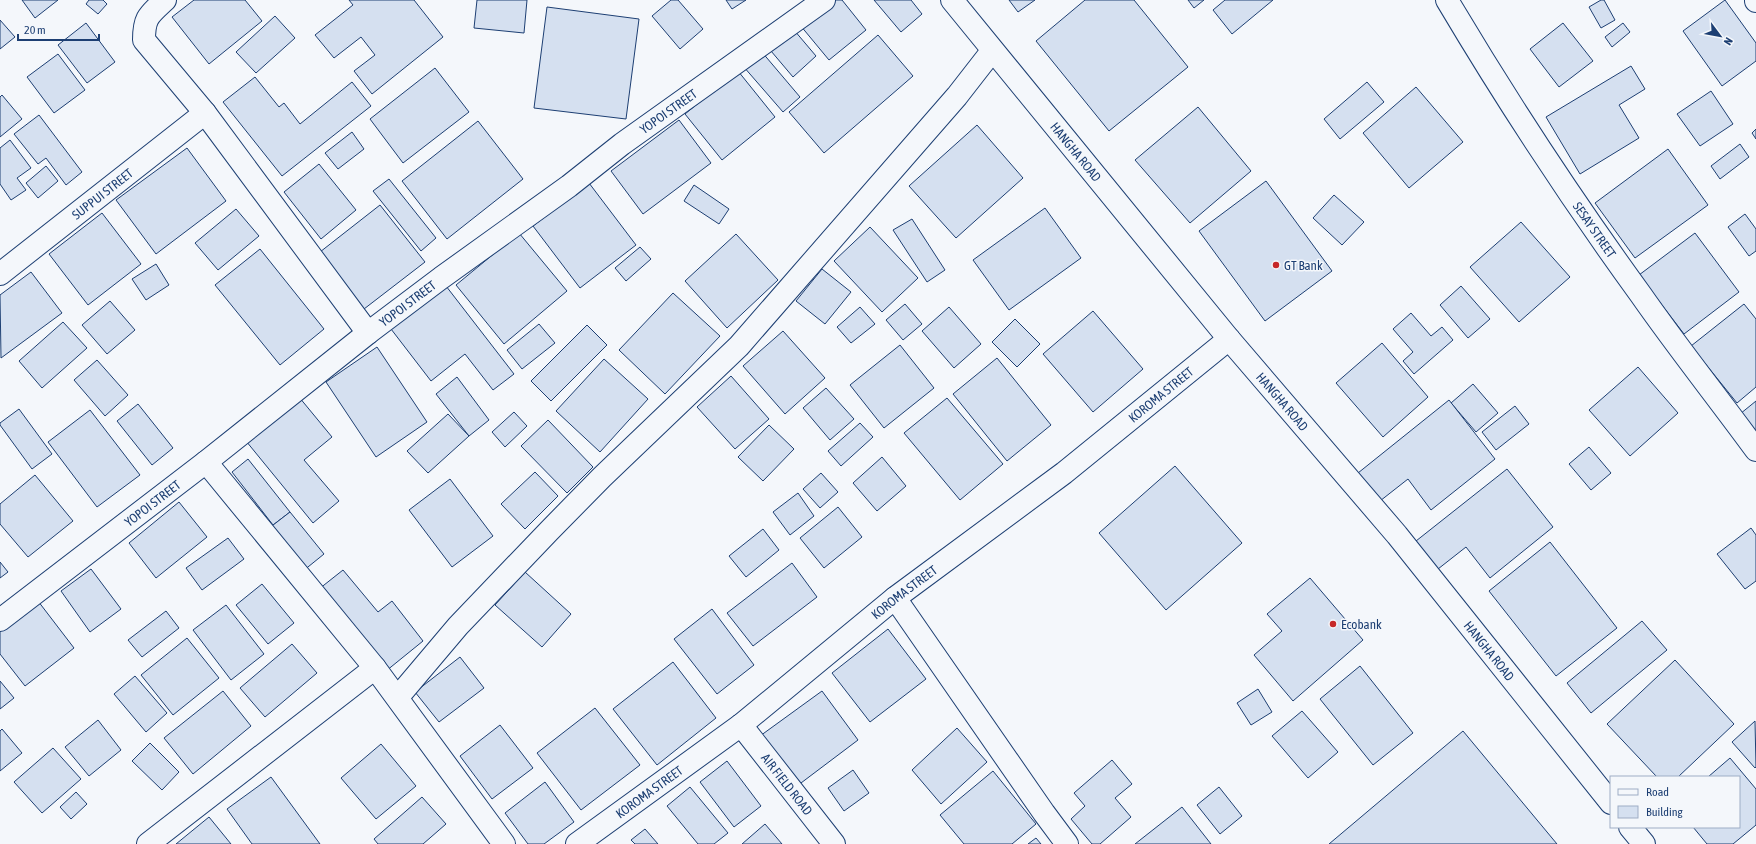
<svg xmlns="http://www.w3.org/2000/svg" width="1756" height="844" viewBox="0 0 1756 844" font-family="'Asap Condensed',sans-serif">
	<style>
		.building { fill: #d5e0f0; stroke: #1d3f73 }
		.lines { fill: none; stroke-linecap: round; stroke-linejoin: round }
		.street-casing { stroke: #1d3f73; stroke-width: 24 }
		.highway-casing { stroke: #1d3f73; stroke-width: 24 }
		.street { stroke: #f4f7fb; stroke-width: 22 }
		.highway { stroke: #f4f7fb; stroke-width: 22 }
		.poi-dot { fill: #c62828; stroke: #f4f7fb; stroke-width: 1.5 }
		.labels { text-anchor: middle; stroke-width: 3; stroke-linejoin: round; paint-order: stroke }
		.street-label { font-size: 13px; fill: #1d3f73; stroke: #f4f7fb }
		.poi-label { font-size: 13px; fill: #1d3f73; stroke: #f4f7fb; text-anchor: start }
	</style>
	<rect width="100%" height="100%" fill="#f4f7fb"/>
	<g class="building">
		<polygon points="22,0 58,0 35,18"/>
		<polygon points="89,0 103,0 107,4 98,14 86,4"/>
		<polygon points="194,0 245,0 262,21 209,64 172,17"/>
		<polygon points="349,0 414,0 443,37 372,94 354,71 375,55 361,37 334,58 315,35 353,5"/>
		<polygon points="477,0 527,0 524,33 474,28"/>
		<polygon points="671,0 678,0 703,29 680,49 652,16"/>
		<polygon points="726,0 746,0 732,9"/>
		<polygon points="831,0 842,0 866,30 829,60 800,25"/>
		<polygon points="874,0 911,0 922,14 901,32"/>
		<polygon points="1009,0 1035,0 1018,12"/>
		<polygon points="1085,0 1134,0 1188,67 1109,131 1036,41"/>
		<polygon points="1188,0 1204,0 1194,8"/>
		<polygon points="1225,0 1273,0 1232,34 1213,10"/>
		<polygon points="1601,0 1604,0 1615,20 1601,28 1589,7"/>
		<polygon points="1725,0 1756,43 1756,61 1722,86 1683,31"/>
		<polygon points="547,7 639,19 626,119 534,108"/>
		<polygon points="275,16 295,38 256,73 236,52"/>
		<polygon points="0,20 15,37 0,49"/>
		<polygon points="86,23 115,62 87,83 58,45"/>
		<polygon points="1563,23 1593,61 1559,87 1530,49"/>
		<polygon points="1623,23 1630,32 1612,47 1605,37"/>
		<polygon points="794,30 816,56 793,77 771,51"/>
		<polygon points="878,35 913,76 824,153 789,112"/>
		<polygon points="761,51 800,97 783,112 743,66"/>
		<polygon points="58,54 85,90 54,113 27,77"/>
		<polygon points="1631,66 1645,89 1619,105 1639,138 1580,174 1546,117"/>
		<polygon points="435,68 469,112 403,163 370,119"/>
		<polygon points="738,71 775,117 722,160 685,114"/>
		<polygon points="255,77 279,107 284,103 300,124 352,82 371,106 282,176 223,102"/>
		<polygon points="1367,82 1384,102 1340,139 1324,119"/>
		<polygon points="1416,87 1463,142 1409,188 1363,133"/>
		<polygon points="1711,91 1733,124 1700,146 1677,114"/>
		<polygon points="2,95 22,119 0,137 0,97"/>
		<polygon points="1198,107 1251,171 1190,223 1135,160"/>
		<polygon points="39,115 82,172 66,185 46,158 38,164 14,134"/>
		<polygon points="679,120 711,163 643,214 611,171"/>
		<polygon points="478,121 523,179 447,239 402,181"/>
		<polygon points="977,125 1023,178 956,238 909,186"/>
		<polygon points="1756,129 1756,139 1752,133"/>
		<polygon points="352,132 364,149 338,169 325,153"/>
		<polygon points="10,140 31,168 17,178 26,190 11,200 0,184 0,148"/>
		<polygon points="1740,144 1749,157 1720,179 1711,166"/>
		<polygon points="187,148 226,201 156,254 116,200"/>
		<polygon points="1668,149 1708,205 1635,258 1595,203"/>
		<polygon points="319,164 356,210 321,239 284,192"/>
		<polygon points="46,166 58,181 38,198 26,183"/>
		<polygon points="389,179 436,238 421,251 373,191"/>
		<polygon points="1266,181 1332,271 1265,321 1199,231"/>
		<polygon points="589,183 636,245 580,288 533,226"/>
		<polygon points="694,185 729,209 719,224 684,201"/>
		<polygon points="1334,195 1364,222 1342,245 1313,218"/>
		<polygon points="380,205 425,262 364,309 320,252"/>
		<polygon points="1045,208 1081,258 1009,310 973,260"/>
		<polygon points="236,209 259,236 218,270 195,243"/>
		<polygon points="102,213 141,264 88,305 49,254"/>
		<polygon points="1745,214 1756,229 1756,251 1749,256 1728,227"/>
		<polygon points="912,219 945,270 927,282 893,230"/>
		<polygon points="1521,222 1570,277 1519,322 1470,267"/>
		<polygon points="870,227 918,278 882,312 834,261"/>
		<polygon points="519,233 567,291 504,344 456,285"/>
		<polygon points="1695,233 1739,292 1684,334 1639,275"/>
		<polygon points="736,234 778,280 727,328 685,281"/>
		<polygon points="640,247 651,259 626,281 615,268"/>
		<polygon points="260,249 324,329 280,365 215,285"/>
		<polygon points="156,264 169,285 146,300 132,279"/>
		<polygon points="822,269 851,292 825,324 796,301"/>
		<polygon points="31,272 62,313 1,358 0,295"/>
		<polygon points="446,286 514,374 493,390 465,354 431,381 391,329"/>
		<polygon points="1461,286 1490,319 1468,338 1440,305"/>
		<polygon points="673,293 720,336 665,394 619,350"/>
		<polygon points="110,301 135,330 107,354 82,325"/>
		<polygon points="905,304 922,324 903,340 886,320"/>
		<polygon points="1744,304 1756,319 1756,387 1737,403 1691,346"/>
		<polygon points="860,307 875,324 851,343 837,327"/>
		<polygon points="949,307 981,344 954,368 922,331"/>
		<polygon points="1093,311 1143,369 1093,412 1043,354"/>
		<polygon points="1411,313 1431,336 1442,327 1453,340 1414,374 1403,361 1413,352 1393,329"/>
		<polygon points="1015,319 1040,344 1017,367 992,342"/>
		<polygon points="63,322 87,348 42,388 19,361"/>
		<polygon points="539,324 555,343 522,369 507,350"/>
		<polygon points="587,325 607,345 551,401 531,381"/>
		<polygon points="783,331 825,378 785,414 743,366"/>
		<polygon points="1382,343 1428,397 1383,437 1336,383"/>
		<polygon points="900,345 934,388 884,428 850,385"/>
		<polygon points="377,347 427,422 376,457 326,382"/>
		<polygon points="997,358 1051,425 1007,461 953,394"/>
		<polygon points="604,359 648,399 600,452 556,411"/>
		<polygon points="97,360 128,395 105,416 74,380"/>
		<polygon points="1638,367 1678,413 1630,456 1589,410"/>
		<polygon points="731,376 769,419 735,449 697,407"/>
		<polygon points="457,377 489,420 469,436 436,394"/>
		<polygon points="1473,384 1498,413 1476,432 1451,403"/>
		<polygon points="826,388 854,419 830,440 803,408"/>
		<polygon points="299,397 332,437 304,460 339,501 313,523 246,441"/>
		<polygon points="947,398 1003,464 960,500 904,433"/>
		<polygon points="1449,400 1495,459 1431,510 1408,479 1380,501 1358,473"/>
		<polygon points="1756,401 1756,435 1740,414"/>
		<polygon points="138,404 173,448 152,465 117,421"/>
		<polygon points="1515,406 1529,424 1496,450 1482,432"/>
		<polygon points="19,409 52,454 32,469 0,425 0,423"/>
		<polygon points="90,410 140,475 97,507 48,442"/>
		<polygon points="514,412 527,426 505,447 492,432"/>
		<polygon points="448,414 469,436 428,473 407,451"/>
		<polygon points="548,420 593,467 567,493 521,446"/>
		<polygon points="860,423 873,437 841,466 828,451"/>
		<polygon points="769,425 794,449 763,481 738,457"/>
		<polygon points="1589,447 1611,473 1591,490 1569,464"/>
		<polygon points="882,457 906,486 877,511 853,483"/>
		<polygon points="248,459 290,512 273,525 232,472"/>
		<polygon points="1175,466 1242,543 1166,610 1099,533"/>
		<polygon points="1507,469 1553,527 1490,578 1466,547 1438,569 1416,541"/>
		<polygon points="535,472 558,496 525,529 501,504"/>
		<polygon points="821,473 838,492 820,508 803,489"/>
		<polygon points="35,475 73,521 28,557 0,524 0,504"/>
		<polygon points="450,479 493,536 452,567 409,510"/>
		<polygon points="798,493 814,516 790,535 773,512"/>
		<polygon points="179,502 207,537 156,578 129,543"/>
		<polygon points="838,507 862,537 824,568 800,538"/>
		<polygon points="290,512 324,554 303,571 268,529"/>
		<polygon points="1751,528 1756,535 1756,581 1745,589 1717,554"/>
		<polygon points="763,529 779,550 746,577 729,556"/>
		<polygon points="228,538 244,559 202,590 186,568"/>
		<polygon points="1550,542 1617,628 1556,676 1489,591"/>
		<polygon points="0,562 8,572 0,578"/>
		<polygon points="792,563 817,597 753,646 727,613"/>
		<polygon points="91,569 121,609 90,632 61,591"/>
		<polygon points="343,570 378,612 392,601 423,641 386,671 319,589"/>
		<polygon points="525,572 571,614 542,647 495,605"/>
		<polygon points="1310,578 1363,640 1293,701 1254,655 1282,631 1267,614"/>
		<polygon points="262,584 294,623 268,644 236,605"/>
		<polygon points="38,601 74,648 25,686 0,654 0,630"/>
		<polygon points="226,605 264,654 231,680 193,630"/>
		<polygon points="712,609 754,665 717,694 674,639"/>
		<polygon points="166,611 179,628 142,657 128,640"/>
		<polygon points="1642,621 1667,650 1591,713 1567,683"/>
		<polygon points="888,629 926,679 870,722 832,673"/>
		<polygon points="187,638 219,678 173,715 141,675"/>
		<polygon points="292,644 317,673 265,717 240,688"/>
		<polygon points="460,657 484,688 439,722 415,692"/>
		<polygon points="1675,660 1734,724 1678,777 1657,777 1607,724"/>
		<polygon points="673,662 716,718 657,765 613,709"/>
		<polygon points="1360,666 1413,733 1373,765 1320,699"/>
		<polygon points="135,676 167,713 146,732 114,694"/>
		<polygon points="0,681 14,698 0,709"/>
		<polygon points="1258,689 1272,712 1251,725 1237,703"/>
		<polygon points="223,691 251,726 193,774 164,738"/>
		<polygon points="822,691 858,740 797,786 760,736"/>
		<polygon points="595,708 640,765 581,810 537,753"/>
		<polygon points="1302,711 1338,752 1308,778 1272,736"/>
		<polygon points="98,720 121,750 89,776 65,747"/>
		<polygon points="1755,721 1756,767 1755,768 1732,742"/>
		<polygon points="500,725 533,768 492,799 460,756"/>
		<polygon points="957,728 987,762 941,804 912,770"/>
		<polygon points="2,729 22,753 0,771 0,731"/>
		<polygon points="1463,731 1557,844 1329,844"/>
		<polygon points="150,743 179,772 162,790 132,761"/>
		<polygon points="381,744 416,786 376,819 341,778"/>
		<polygon points="53,748 81,779 42,813 14,782"/>
		<polygon points="1730,758 1756,789 1756,825 1733,844 1707,844 1693,827 1739,827 1739,777 1708,777"/>
		<polygon points="1112,760 1132,784 1115,798 1131,817 1100,844 1092,844 1071,819 1085,806 1074,793"/>
		<polygon points="727,761 761,806 734,827 700,782"/>
		<polygon points="853,770 869,793 844,811 828,788"/>
		<polygon points="993,771 1036,824 1012,844 964,844 940,815"/>
		<polygon points="271,777 320,844 252,844 227,809"/>
		<polygon points="545,782 574,822 544,844 528,844 505,813"/>
		<polygon points="690,787 728,833 714,844 698,844 667,806"/>
		<polygon points="1219,787 1242,816 1220,834 1197,805"/>
		<polygon points="76,792 87,804 71,819 60,807"/>
		<polygon points="422,797 446,824 423,844 378,844 374,839"/>
		<polygon points="1182,807 1211,844 1135,844"/>
		<polygon points="209,817 231,844 176,844"/>
		<polygon points="765,824 782,844 742,844"/>
		<polygon points="645,829 658,844 635,844 631,840"/>
		<polygon points="1036,838 1041,844 1028,844"/>
	</g>
	<g class="lines">
		<defs>
			<g id="street">
				<path d="M165,0C149,15 144,17 144,40L205,113L368,333"/>
				<path id="s1" d="M1447,0C1507,101 1572,200 1641,295C1678,348 1718,398 1756,450"/>
				<polyline points="1756,0 1756,1"/>
				<path id="s2" d="M0,274L205,113"/>
				<polyline points="206,462 375,668 504,844"/>
				<polyline points="895,598 1044,813 1067,844"/>
				<path id="s3" d="M0,620L206,462L368,333L441,278L569,186L622,144L824,0"/>
				<polyline points="398,697 458,626 549,531 602,477 739,346 957,96 992,51"/>
				<path id="s4" d="M741,725L834,844"/>
				<polyline points="148,844 375,668"/>
				<path id="s5" d="M577,844L741,725L895,598L1064,473L1229,339"/>
			</g>
			<g id="highway">
				<path id="s6" d="M952,0L1229,339L1397,535L1611,803"/>
				<polyline points="1630,827 1644,844"/>
			</g>
		</defs>
		<use href="#street" class="street-casing"/>
		<use href="#highway" class="highway-casing"/>
		<use href="#street" class="street"/>
		<use href="#highway" class="highway"/>
	</g>
	<g class="poi-dot">
		<circle cx="1276" cy="265" r="4"/>
		<circle cx="1333" cy="624" r="4"/>
	</g>
	<g class="labels">
		<g class="street-label">
			<text dy="5" stroke="none"><textPath href="#s3" startOffset="840">YOPOI STREET</textPath></text>
			<text dy="5" stroke="none"><textPath href="#s6" startOffset="196">HANGHA ROAD</textPath></text>
			<text dy="5" stroke="none"><textPath href="#s2" startOffset="130">SUPPUI STREET</textPath></text>
			<text dy="5" stroke="none"><textPath href="#s1" startOffset="273">SESAY STREET</textPath></text>
			<text dy="5" stroke="none"><textPath href="#s3" startOffset="516">YOPOI STREET</textPath></text>
			<text dy="5" stroke="none"><textPath href="#s5" startOffset="737">KOROMA STREET</textPath></text>
			<text dy="5" stroke="none"><textPath href="#s6" startOffset="520">HANGHA ROAD</textPath></text>
			<text dy="5" stroke="none"><textPath href="#s3" startOffset="192">YOPOI STREET</textPath></text>
			<text dy="5" stroke="none"><textPath href="#s5" startOffset="413">KOROMA STREET</textPath></text>
			<text dy="5" stroke="none"><textPath href="#s6" startOffset="844">HANGHA ROAD</textPath></text>
			<text dy="5" stroke="none"><textPath href="#s4" startOffset="75">AIR FIELD ROAD</textPath></text>
			<text dy="5" stroke="none"><textPath href="#s5" startOffset="89">KOROMA STREET</textPath></text>
		</g>
		<g class="poi-label">
			<text x="1284" y="270">GT Bank</text>
			<text x="1341" y="629">Ecobank</text>
		</g>
	</g>
	<rect x="1610" y="776" width="130" height="52" fill="#f4f7fb" stroke="#9eadc5"/>
	<rect x="1618" y="789" width="20" height="6" fill="#f4f7fb" stroke="#9eadc5"/>
	<text x="1646" y="796" font-size="12" fill="#1d3f73">Road</text>
	<rect x="1618" y="806" width="20" height="12" fill="#d5e0f0" stroke="#9eadc5"/>
	<text x="1646" y="816" font-size="12" fill="#1d3f73">Building</text>
	<g transform="translate(1720 36) rotate(122)" stroke="#f4f7fb" stroke-width="3" paint-order="stroke">
	<path d="M0-3L7 15L0 10L-7 15Z" fill="#1d3f73"/>
	<text y="-6" font-size="11" font-weight="bold" text-anchor="middle" fill="#1d3f73">N</text>
	</g>
	<path d="M18 34v6h81v-6" fill="none" stroke="#1d3f73" stroke-width="2"/>
	<text x="24" y="34" font-size="12" fill="#1d3f73" stroke="#f4f7fb" stroke-width="3" paint-order="stroke">20 m</text>
</svg>
